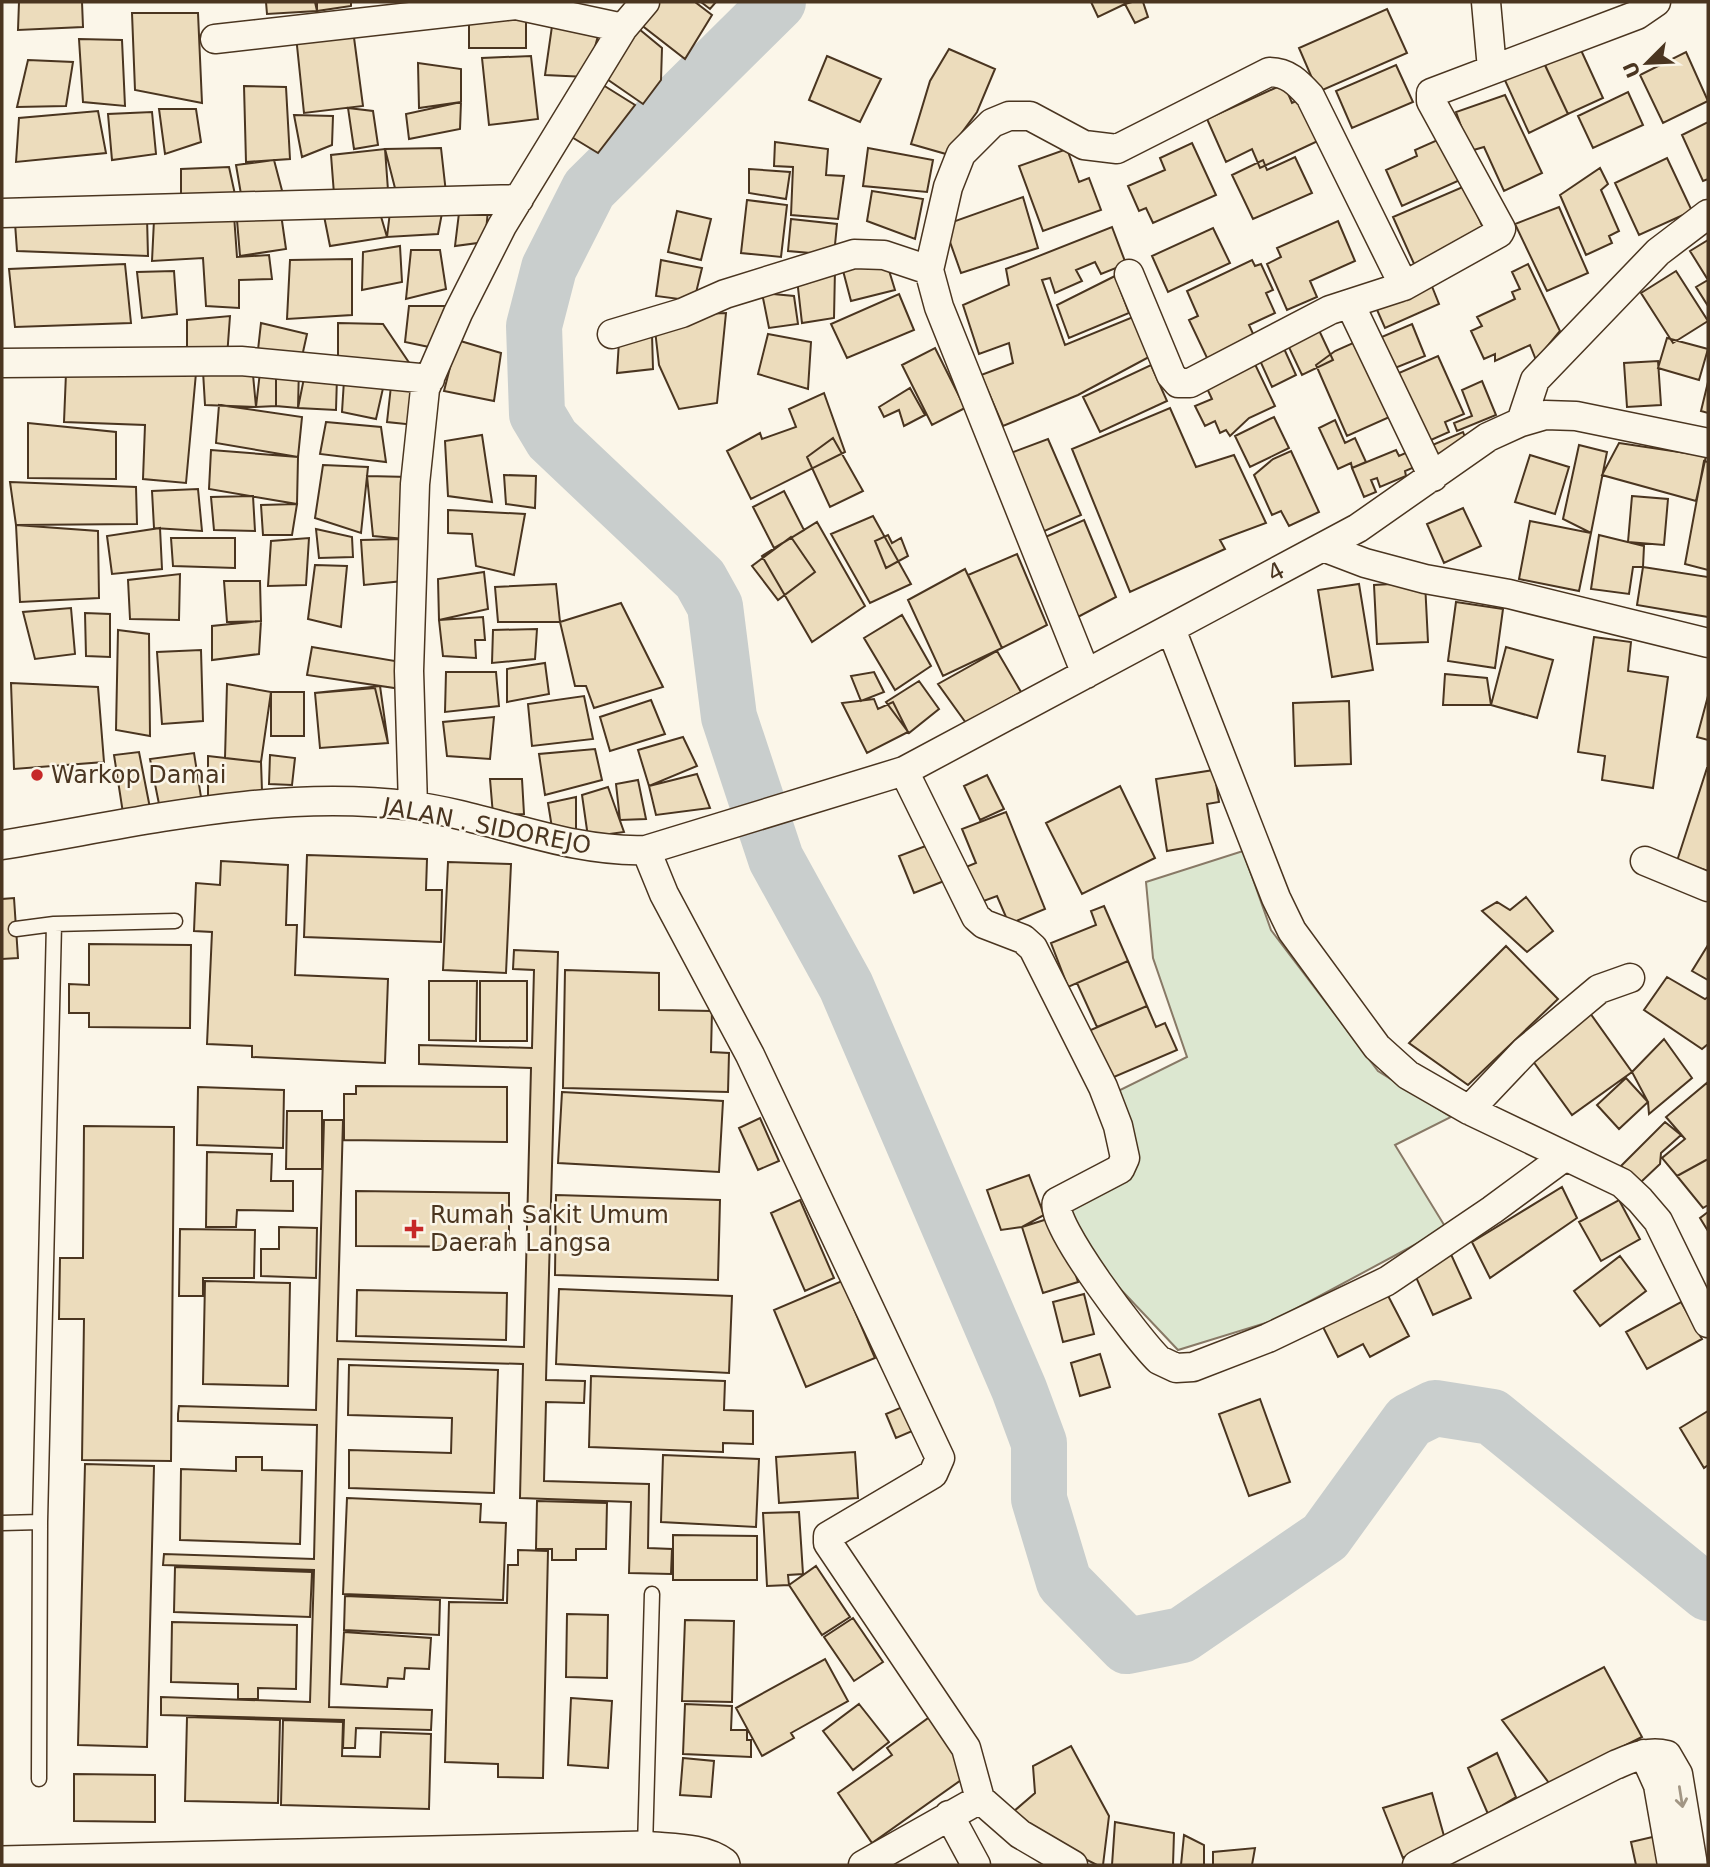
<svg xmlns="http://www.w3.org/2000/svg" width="1710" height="1867" font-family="'DejaVu Sans',sans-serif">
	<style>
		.green { fill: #dce7d0; stroke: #887966; stroke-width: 2 }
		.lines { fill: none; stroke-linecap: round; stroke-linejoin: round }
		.river { stroke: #c9cecd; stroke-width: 56 }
		.building { fill: #ecdcbc; stroke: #4a3520; stroke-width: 2 }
		.service-casing { stroke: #4a3520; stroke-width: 17 }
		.minor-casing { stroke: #4a3520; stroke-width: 31 }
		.tertiary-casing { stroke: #4a3520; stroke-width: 38 }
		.service { stroke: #fbf6e9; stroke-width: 14 }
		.minor { stroke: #fbf6e9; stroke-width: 28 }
		.tertiary { stroke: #fbf6e9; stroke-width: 35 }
		.oneway { stroke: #a29684 }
		.poi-dot { fill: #c62828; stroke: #fbf6e9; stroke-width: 2.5 }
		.labels { text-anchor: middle; stroke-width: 5; stroke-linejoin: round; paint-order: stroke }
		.street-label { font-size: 24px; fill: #4a3520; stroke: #fbf6e9 }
		.poi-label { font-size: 24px; fill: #4a3520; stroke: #fbf6e9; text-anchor: start }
	</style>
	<rect width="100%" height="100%" fill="#fbf6e9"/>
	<path class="green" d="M1243,851L1271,930L1378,1071L1451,1117L1395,1145L1446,1228L1275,1320L1178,1350L1092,1259L1061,1205L1134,1170L1110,1095L1187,1057L1153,958L1146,882Z"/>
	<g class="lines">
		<path class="river" d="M778,2L589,189L549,268L534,326L537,414L552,439L700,579L715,606L729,717L776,859L846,986L1019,1389L1039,1443V1499L1064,1582L1127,1646L1182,1635L1325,1537L1409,1421L1435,1408L1492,1417L1708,1593"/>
	</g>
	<path class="building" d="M19,2H82L83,27L18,30Z
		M266,2H315L317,11L267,14Z
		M317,2H351V6L317,11Z
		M657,2H695L712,15L685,59L640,24Z
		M701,2H716L710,9Z
		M1091,2H1124L1125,4L1098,17Z
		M1132,2H1143L1148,17L1135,23L1125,4Z
		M1387,9L1407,53L1318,92L1299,48Z
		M132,13H198L202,103L135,90Z
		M469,16H526V48H469Z
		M552,26L599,32L587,77L545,75Z
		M639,29L662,48L661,80L643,104L604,77Z
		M353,30L363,106L304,113L296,36Z
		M79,39L122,40L125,106L83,102Z
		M1580,48L1603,98L1568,114L1545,65Z
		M949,49L995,69L977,112L946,154L911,144L930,81Z
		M1686,52L1708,101L1663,123L1640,75Z
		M531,56L538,119L489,125L482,58Z
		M827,56L881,79L860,122L809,100Z
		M1542,59L1568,114L1529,133L1503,76Z
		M28,60L73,62L66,106L17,107Z
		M418,63L461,69V102L419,108Z
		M1396,65L1413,102L1352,128L1336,91Z
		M1284,84L1292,103L1301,99L1320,140L1260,168L1252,149L1226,162L1207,119Z
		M603,85L635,105L598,153L570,136Z
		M244,86L286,87L290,159L246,162Z
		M1628,92L1643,125L1593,148L1578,116Z
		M1505,95L1542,173L1504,191L1484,147L1470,151L1456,112Z
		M461,102L460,129L409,139L406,114Z
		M348,108L373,111L378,145L354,149Z
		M159,109H196L201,142L165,154Z
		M98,111L106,153L16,162L19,118Z
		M152,112L156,154L112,160L108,114Z
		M294,115L333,116L332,145L302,157Z
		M1708,122V179L1703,181L1682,135Z
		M1442,138L1460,180L1402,206L1386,170L1417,156L1415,150Z
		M775,142L828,149L826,175L844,176L838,219L791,215L793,167L774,166Z
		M1192,143L1216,195L1153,223L1146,208L1139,211L1128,186L1165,170L1160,158Z
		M441,148L446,193L396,192L385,149Z
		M868,148L933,160L927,192L863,186Z
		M385,149L388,190L334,194L331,155Z
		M1067,149L1079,182L1089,178L1101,210L1043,231L1019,166Z
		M1295,157L1312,193L1253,219L1232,175L1263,160L1267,170Z
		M1667,158L1692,211L1639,235L1615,183Z
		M274,160L284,198L242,200L236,165Z
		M229,167L236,199L181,200V169Z
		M1600,168L1608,184L1601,190L1619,231L1609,236L1612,243L1586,255L1560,195Z
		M749,169L790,172L786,199L749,193Z
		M1465,186L1486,235L1415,266L1393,217Z
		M872,191L923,199L915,239L867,221Z
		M1023,197L1038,248L961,273L944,225Z
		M747,200L787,205L781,257L741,253Z
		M391,204L442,213L438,234L387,237Z
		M1559,207L1588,273L1547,291L1515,224Z
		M488,210L485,242L455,246L459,213Z
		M677,211L711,219L701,260L668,252Z
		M380,213L387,237L330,246L324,216Z
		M281,214L286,249L240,256L237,220Z
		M234,215L237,257L269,255L272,279L239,280V308L206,306L203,258L152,261L154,220Z
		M147,217L148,256L17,251L15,223Z
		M791,219L837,224L834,255L788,251Z
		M1338,221L1355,261L1310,281L1317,297L1287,310L1267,264L1281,257L1277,248Z
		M1112,227L1126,264L1101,274L1095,262L1076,270L1082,281L1055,293L1050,278L1042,280L1065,345L1133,317L1149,357L1078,395L1003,426L981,375L1013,363L1009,343L979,354L963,305L1009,285L1006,269Z
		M1213,228L1230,263L1168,292L1152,256Z
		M1708,240V280L1690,251Z
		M400,246L402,282L362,290L363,252Z
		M411,250H440L446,289L406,299Z
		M352,259V315L287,319L290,260Z
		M661,260L702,268L694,301L656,296Z
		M1252,260L1255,266L1261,264L1273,290L1266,293L1275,313L1249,325L1255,338L1208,360L1189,320L1198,316L1187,291Z
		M841,263L887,264L895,290L851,301Z
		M125,264L131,323L15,327L9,269Z
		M1528,264L1560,331L1536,360L1530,345L1495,361V354L1484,359L1471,331L1482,326L1477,317L1515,299L1512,292L1520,289L1512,272Z
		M835,269L834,318L802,323L797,279Z
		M174,271L177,314L142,318L137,272Z
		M1676,271L1708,321L1673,343L1641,293Z
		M1115,276L1129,313L1069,338L1057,305Z
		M1429,279L1439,304L1385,328L1374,303Z
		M1708,280V306L1696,287Z
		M762,293L794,296L798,324L769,328Z
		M899,294L914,330L847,358L831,324Z
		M409,306H451L434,348L405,342Z
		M726,313L717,403L679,409L659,365L655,330L703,314Z
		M230,316L227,357L187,353V320Z
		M261,323L307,334L301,361L258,350Z
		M338,323L383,324L412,367L338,358Z
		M1412,324L1425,356L1390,370L1377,339Z
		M1317,326L1333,360L1302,375L1286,341Z
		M652,334L653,369L617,373L619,341Z
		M768,334L811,342L808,389L758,374Z
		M1667,338L1708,349L1699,380L1658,368Z
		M1362,339L1394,415L1347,436L1316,365L1335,351Z
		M457,340L501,353L494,401L444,391Z
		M1281,342L1296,375L1272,387L1257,354Z
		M935,348L965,408L932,425L902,365Z
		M1438,356L1464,414L1445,422L1449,432L1422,444L1392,376Z
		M1252,358L1275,406L1249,418L1230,436L1226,430L1220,433L1215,421L1205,426L1195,406L1212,399L1204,382Z
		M1658,361L1661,405L1627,407L1624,363Z
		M252,364L256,407L205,405L203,371Z
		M1151,365L1167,401L1100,432L1083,397Z
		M299,367L298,408L276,406V374Z
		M306,368L337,377L336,410L298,408Z
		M260,372L276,374V406L256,407Z
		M66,373H196L186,483L143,479L145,425L64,422Z
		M344,380L384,384L376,419L342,412Z
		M1482,381L1496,415L1457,431L1454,423L1472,416L1462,390Z
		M1708,382V413L1701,411Z
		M391,386L417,389L415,425L387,422Z
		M910,388L925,415L904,426L899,410L884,417L879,407Z
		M824,393L845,452L751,499L727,451L760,433L762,439L796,427L789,409Z
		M219,405L302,417L298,457L216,443Z
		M1170,408L1196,467L1234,455L1266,523L1220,540L1225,549L1130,592L1072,449Z
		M1274,417L1289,448L1250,467L1235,436Z
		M1335,420L1345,443L1355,438L1366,462L1352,468L1351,463L1338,469L1319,428Z
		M326,422L381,427L386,462L320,454Z
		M28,423L116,432V479L28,478Z
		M1463,432L1467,442L1434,457L1430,446Z
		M482,435L492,502L448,496L445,441Z
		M833,438L863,491L830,507L807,457Z
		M1048,439L1081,515L1040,533L1008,454Z
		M1619,443L1706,456L1696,501L1602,475Z
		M1579,445L1607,452L1591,533L1563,519Z
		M211,450L298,457L297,504L209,489Z
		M1396,450L1399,456L1410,451L1417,466L1405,471L1406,476L1380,487L1377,478L1371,480L1376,492L1364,497L1352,468Z
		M1291,451L1319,512L1289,526L1281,511L1272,515L1254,475L1273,459Z
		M1530,455L1569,467L1555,514L1515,502Z
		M1704,461L1708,462V570L1685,564Z
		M323,465L368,467L361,533L315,518Z
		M504,475L536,476L535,508L506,504Z
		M367,476L409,477L405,539L373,536Z
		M10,482L136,487L137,524L16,525Z
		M198,489L202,531L154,528L152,491Z
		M784,491L804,530L774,548L753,507Z
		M253,496L255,531L214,530L211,497Z
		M1632,496L1668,499L1664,545L1628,542Z
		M297,504L292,535H263L261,505Z
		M1463,508L1481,546L1444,563L1427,524Z
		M448,510L525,514L514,575L476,566L472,534L448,533Z
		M873,516L911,584L870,603L831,534Z
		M1084,520L1116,597L1074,619L1043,538Z
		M1530,521L1591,533L1579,591L1519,579Z
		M817,522L865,606L812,642L762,556Z
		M16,525L98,531L99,598L20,602Z
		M160,528L162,569L112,574L107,536Z
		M316,529L352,537L353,557L319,558Z
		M888,535L892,543L901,538L908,556L886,568L875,541Z
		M1599,535L1644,546L1643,567H1633L1629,594L1591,589Z
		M791,537L815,572L778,600L752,566Z
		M171,538H235V568L173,566Z
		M309,538L306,585L268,586L271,541Z
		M405,539L403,581L364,585L361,540Z
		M1017,554L1047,625L1002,648L968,575Z
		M315,565L347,566L341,627L308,619Z
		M1643,567L1708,577V617L1637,605Z
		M965,569L1002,648L943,676L908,600Z
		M484,572L488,609L439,620L438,579Z
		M180,574L179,620L130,619L128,580Z
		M224,581H260L261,621L227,622Z
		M1425,582L1428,642L1377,644L1374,585Z
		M556,584L560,622H498L495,587Z
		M1359,584L1373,670L1332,677L1318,590Z
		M1456,602L1503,609L1495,668L1448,661Z
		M621,603L663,687L594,708L586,686H575L560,622Z
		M71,608L75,654L35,659L23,612Z
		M85,613L110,614V657L86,656Z
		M902,615L931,666L895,690L864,638Z
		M483,617L485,640H475L476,658L443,656L439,620Z
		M261,621L259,654L212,660V626Z
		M537,629L535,659L492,663L493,630Z
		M118,630L149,634L150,736L116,730Z
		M1594,637L1631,642L1628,671L1668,677L1653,788L1602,780L1605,756L1578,752Z
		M312,647L401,662V689L307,675Z
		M1506,647L1553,660L1537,718L1491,705Z
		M201,650L203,721L162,724L157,652Z
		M997,651L1021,692L966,723L938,684Z
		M545,663L549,694L507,702V669Z
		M446,672H496L499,706L445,712Z
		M874,672L884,692L861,701L851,676Z
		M1445,674L1487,678L1491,705H1443Z
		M919,681L939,709L909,733L886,702Z
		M11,683L98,687L104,762L14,769Z
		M227,684L271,692L261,762L225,758Z
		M380,686L388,743L320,748L315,693Z
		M375,688L388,743L320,748L315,693Z
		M271,692H304V736H271Z
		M271,692H304V736H271Z
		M584,696L593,739L532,746L528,704Z
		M1708,696V740L1697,737Z
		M874,699L878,709L893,702L908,732L867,753L842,703Z
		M651,700L665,734L610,751L600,717Z
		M1349,701L1351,764L1295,766L1293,703Z
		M494,717L490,759L447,756L443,722Z
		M683,737L697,766L649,786L638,750Z
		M595,749L602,780L545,795L539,754Z
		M139,752L150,808L123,813L114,755Z
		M194,753L201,797L160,809L150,759Z
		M270,755L295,758L292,785L269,784Z
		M208,756L261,762L262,791L208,797Z
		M1707,768H1708V871L1677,861Z
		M1214,770L1219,802L1207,804L1213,843L1167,851L1156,779Z
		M697,774L710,808L656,815L649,786Z
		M987,775L1004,809L980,820L964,786Z
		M490,779H522L524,814L493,815Z
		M638,780L646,819L620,820L616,784Z
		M1120,786L1155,858L1082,894L1046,823Z
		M608,787L624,832L588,837L582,795Z
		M576,797V835L552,828L548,803Z
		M1006,812L1045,909L1009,924L997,896L970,906L956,871L976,863L962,829Z
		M939,841L944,881L914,893L899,856Z
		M307,855L427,859L426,890H442L441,942L304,937Z
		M221,861L288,865L286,925H297L295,975L388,979L385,1063L252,1057V1046L207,1044L212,932L194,931L196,883L220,885Z
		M448,862L511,864L506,973L443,970Z
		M1526,897L1553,931L1527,952L1482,911L1497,902L1510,910Z
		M14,898L18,958L2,959V899Z
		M1104,906L1128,961L1068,987L1051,943L1096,925L1091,911Z
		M89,944L191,945L190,1028L89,1027V1013H69V984L89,985Z
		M1708,945V980L1692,971Z
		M1506,946L1558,999L1468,1085L1409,1043Z
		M514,950L558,952L546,1380L585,1381L584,1403L546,1402L544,1481L649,1484L648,1548L672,1549L671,1574L629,1573L631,1502L520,1498L523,1364L338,1359L329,1707L432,1710L431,1730L356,1728L355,1748H343L344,1720L161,1715V1697L310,1702L314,1570L163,1565L164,1554L314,1559L317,1425L178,1421V1414L179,1406L316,1410L324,1120H343L337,1341L524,1347L531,1068L419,1064V1045L532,1048L534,970L513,969Z
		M1128,961L1147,1006L1097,1027L1077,983Z
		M565,970L659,973V1010L712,1011L711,1052L729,1053L728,1092L563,1088Z
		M1667,977L1705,999L1708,997V1044L1702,1049L1644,1010Z
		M429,981H477L476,1041L429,1040Z
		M480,981H527V1041H480Z
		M1147,1006L1156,1027L1165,1023L1177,1050L1107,1080L1086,1032Z
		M1590,1013L1632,1072L1572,1115L1530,1057Z
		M1664,1039L1692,1078L1649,1114L1648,1102L1632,1072Z
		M1626,1078L1648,1102L1619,1129L1597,1105Z
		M1708,1082V1159L1677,1176L1662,1158L1685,1139L1666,1117Z
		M356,1086L507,1087V1142L344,1140V1094H356Z
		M198,1087L284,1090L283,1148L197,1145Z
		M562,1092L723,1101L719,1172L558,1163Z
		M287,1111H322V1169H286Z
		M760,1118L779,1161L758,1170L739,1128Z
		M1665,1122L1681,1135L1661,1153L1660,1164L1641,1182L1621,1166Z
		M84,1126L174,1127L171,1461L82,1460L84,1319H59L60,1258H83Z
		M207,1152L272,1154L271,1181H293V1211L237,1210L236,1227H206Z
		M1708,1159V1205L1703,1208L1677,1176Z
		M1029,1175L1044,1215L1022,1227L1001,1230L987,1190Z
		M1562,1187L1577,1218L1490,1278L1472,1242Z
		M356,1191L509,1193V1247L356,1246Z
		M556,1195L720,1200L718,1280L555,1275Z
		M800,1200L834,1278L805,1291L771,1213Z
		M1619,1200L1640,1239L1601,1261L1579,1222Z
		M1708,1212V1231L1700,1218Z
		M1057,1216L1078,1282L1043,1293L1022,1227Z
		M279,1227L317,1228L316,1278L261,1276V1249H279Z
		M180,1229L255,1230L254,1278H203V1296H179Z
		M1449,1250L1471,1298L1433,1315L1411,1266Z
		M1620,1256L1646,1291L1600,1326L1574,1291Z
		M205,1281L290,1283L288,1386L203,1384Z
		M842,1281L875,1358L806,1387L774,1310Z
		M1384,1288L1409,1336L1370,1357L1363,1344L1338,1357L1320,1321Z
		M559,1289L732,1296L729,1373L556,1364Z
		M357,1290L507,1293L506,1340L356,1336Z
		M1084,1294L1094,1334L1063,1342L1053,1302Z
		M1681,1302L1702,1339L1647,1369L1626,1332Z
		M1100,1354L1110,1387L1080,1396L1071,1363Z
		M349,1365L498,1370L494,1493L349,1488V1450L451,1453L452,1418L348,1415Z
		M591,1376L725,1381L724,1410L753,1411V1444L723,1443V1452L589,1447Z
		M1260,1399L1290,1482L1249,1496L1219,1414Z
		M907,1405L917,1429L896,1438L886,1414Z
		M1708,1411V1465L1704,1468L1680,1428Z
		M855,1452L858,1498L779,1503L776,1457Z
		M663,1455L759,1459L756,1527L661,1522Z
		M236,1457H262V1470L302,1471L300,1544L180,1540L181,1469L236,1471Z
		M85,1464L154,1466L147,1747L78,1745Z
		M347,1498L481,1504L480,1522L506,1523L503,1600L343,1594Z
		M537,1501L607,1503L606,1549H576V1560H552V1549H536Z
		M799,1512L803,1574L788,1575L789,1585L767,1586L763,1513Z
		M673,1535L757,1536V1580H673Z
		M518,1550L548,1551L543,1778L498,1777V1764L445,1762L449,1602L507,1603L508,1565H518Z
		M816,1566L850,1617L822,1635L789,1585Z
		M175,1567L312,1572L310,1617L174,1612Z
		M345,1596L440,1600L439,1635L344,1630Z
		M567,1614L608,1615L607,1678L566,1677Z
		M853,1618L883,1662L854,1681L824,1637Z
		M685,1620L734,1621L732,1702L682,1701Z
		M172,1622L297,1625L296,1689L258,1688V1699H238V1684L171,1682Z
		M344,1632L431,1638L429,1669L405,1668L404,1679L388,1678L387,1687L341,1684Z
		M825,1659L848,1701L791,1733L794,1738L762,1756L736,1708Z
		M1604,1667L1642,1737L1549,1783L1502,1720Z
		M571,1698L612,1701L608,1768L568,1765Z
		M685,1704L732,1706L731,1730H747V1740H751V1757L683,1754Z
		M859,1704L889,1742L853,1770L823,1731Z
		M931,1716L971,1773L872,1843L838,1793L892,1755L887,1748Z
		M187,1717L280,1720L278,1803L185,1801Z
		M283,1720L343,1722L342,1756L380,1757L381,1732L431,1734L429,1809L281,1805Z
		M1071,1746L1109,1816L1103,1865H1097L1059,1846L1013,1812L1035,1793L1033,1766Z
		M1497,1753L1516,1797L1488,1814L1468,1768Z
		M683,1758L714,1761L711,1797L680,1795Z
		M74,1774L155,1775V1822L74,1821Z
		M1432,1793L1444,1836L1403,1858L1383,1808Z
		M1115,1822L1174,1833L1173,1865H1112Z
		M1184,1835L1204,1845V1865H1181Z
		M1661,1835L1663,1865H1636L1631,1842Z
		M1255,1848L1252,1865H1213V1852Z"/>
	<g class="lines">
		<g class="service-casing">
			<path id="service" d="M16,929L54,924L175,921
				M2,1523L40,1522
				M39,1779L40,1522L54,924
				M645,1848L652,1594"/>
		</g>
		<g class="minor-casing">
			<path id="minor" d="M1486,2L1492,69
				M215,39L516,5L623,28
				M2,213L519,199
				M1129,274L1171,375L1178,383H1190L1330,310L1404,286L1499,233L1501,229L1431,101V93L1637,15L1656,2
				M1350,304L1433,477
				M612,334L682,313L725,294L854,254L884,255L929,270
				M2,363L241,361L430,379
				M1521,422L1535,380L1658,252L1708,214
				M1323,547L1365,563L1425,579L1509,594L1708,643
				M1171,629L1276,898L1292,931L1377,1047L1408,1075L1469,1110L1622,1183L1640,1200L1658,1221L1708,1323
				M1086,674L939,307L929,270L948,187L961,154L992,123L1009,116H1030L1084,145L1117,149L1269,72C1288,72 1298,83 1310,96L1404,286
				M904,771L976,917L984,924L1023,939L1033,948L1103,1087L1118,1126L1125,1158L1120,1169L1057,1202C1048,1222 1140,1342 1159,1360L1176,1368L1193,1367L1268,1338L1387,1281L1492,1210L1564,1157
				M413,806L409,671L415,484L425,389L458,313L502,226L623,28L645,2
				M2,845C137,823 275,788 412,806C491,816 566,853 646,850L904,771L1358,528L1488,437L1521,422L1545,415L1576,416L1708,443
				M646,850L664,894L750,1055L940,1458L933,1474L828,1536V1543L966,1748L980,1799L1020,1834L1073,1865
				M1645,861L1708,887
				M1469,1110L1525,1051L1599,989L1630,978
				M1644,1754L1658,1785L1672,1865
				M949,1815L976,1865
				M863,1865L980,1799
				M1417,1865L1615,1765C1632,1758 1648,1750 1667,1755L1678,1774L1693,1865"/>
		</g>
		<g class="tertiary-casing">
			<path id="tertiary" d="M2,1864L645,1849C668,1852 703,1850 722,1865"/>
		</g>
		<use href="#service" class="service"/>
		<use href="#minor" class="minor"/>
		<use href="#tertiary" class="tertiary"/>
	</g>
	<defs><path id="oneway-shaft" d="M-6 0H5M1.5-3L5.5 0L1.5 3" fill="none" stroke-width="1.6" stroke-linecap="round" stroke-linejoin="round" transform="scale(1.75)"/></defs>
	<use class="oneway" href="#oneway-shaft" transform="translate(1681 1797) rotate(81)"/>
	<g class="poi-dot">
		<circle cx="37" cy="775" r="7"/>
		<path d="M410.5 1218.5h7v7h7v7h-7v7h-7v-7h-7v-7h7z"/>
	</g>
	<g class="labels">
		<g class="street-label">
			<text transform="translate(1276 572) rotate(-28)" y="8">4</text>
			<text transform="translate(487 826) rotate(11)" y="8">JALAN . SIDOREJO</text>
		</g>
		<g class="poi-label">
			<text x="51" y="783">Warkop Damai</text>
			<text x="430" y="1223">Rumah Sakit Umum<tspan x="430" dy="28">Daerah Langsa</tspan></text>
		</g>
	</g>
	<rect width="1710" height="1867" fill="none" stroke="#4a3520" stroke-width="7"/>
	<g transform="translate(1647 63) rotate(246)" stroke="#fbf6e9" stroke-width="5" paint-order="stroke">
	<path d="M0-5L12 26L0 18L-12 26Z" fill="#4a3520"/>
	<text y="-10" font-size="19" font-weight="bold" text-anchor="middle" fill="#4a3520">U</text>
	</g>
</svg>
